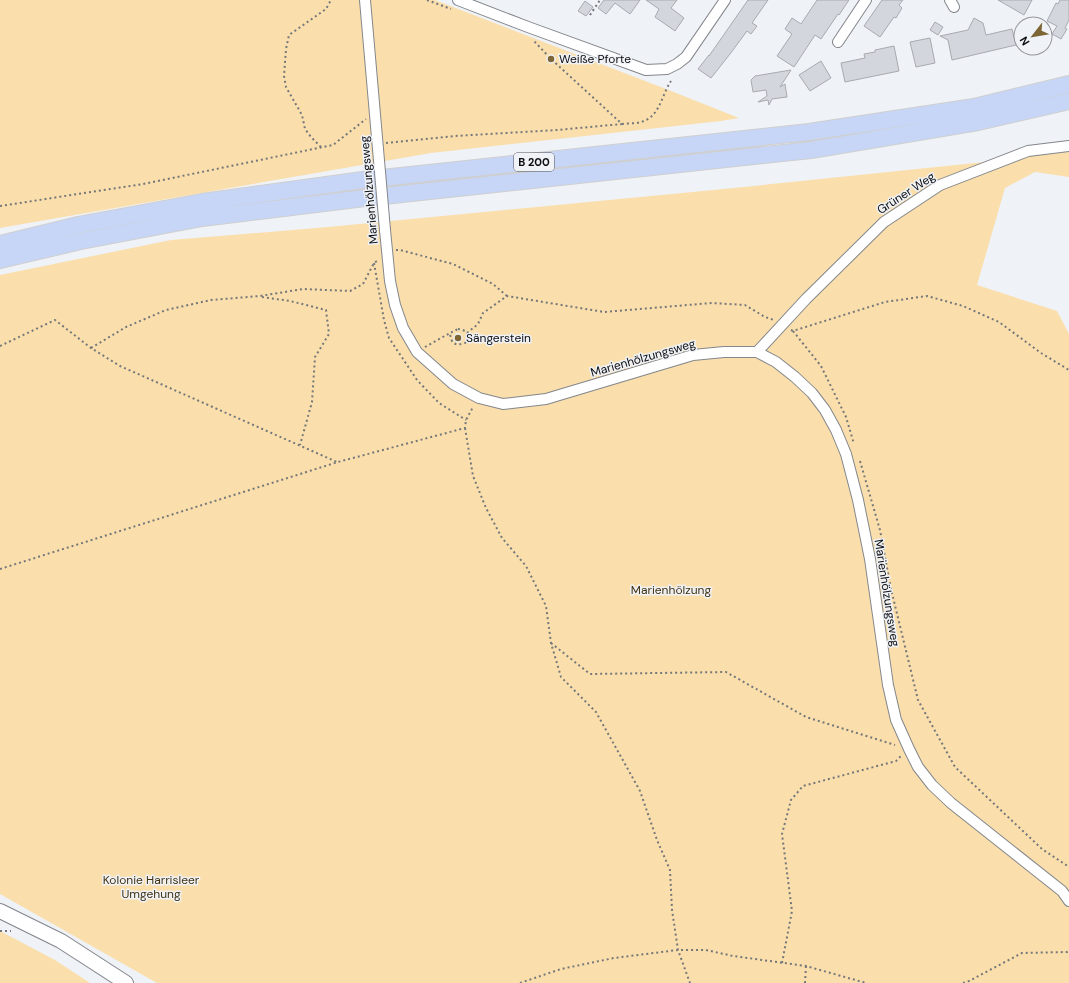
<svg xmlns="http://www.w3.org/2000/svg" width="1069" height="983" font-family="'DM Sans',sans-serif">
	<style>
		.green { fill: #fadfac }
		.building { fill: #d3d6dc; stroke: #a8aab0 }
		.lines { fill: none; stroke-linecap: round; stroke-linejoin: round }
		.minor-casing { stroke: #83868b; stroke-width: 12 }
		.secondary-casing { stroke: #83868b; stroke-width: 16 }
		.trunk-casing { stroke: #cfcfcf; stroke-width: 18 }
		.path { stroke: #75777a; stroke-width: 2; stroke-dasharray: 2 3; stroke-linecap: butt }
		.minor { stroke: #fff; stroke-width: 10 }
		.secondary { stroke: #fff; stroke-width: 14 }
		.trunk { stroke: #c7d6f7; stroke-width: 16 }
		.minor-bridge-casing { stroke: #83868b; stroke-width: 12; stroke-linecap: butt }
		.minor-bridge { stroke: #fff; stroke-width: 10 }
		.poi-dot { fill: #7d6535; stroke: #eff2f7; stroke-width: 1.5 }
		.labels { text-anchor: middle; stroke-width: 3; stroke-linejoin: round; paint-order: stroke }
		.shield { fill: #eff2f7; stroke: #515255; stroke-width: 1 }
		.shield-label { font-size: 11px; font-weight: bold; fill: #0d0d0f }
		.poi-label { font-size: 12px; fill: #0d0d0f; stroke: #eff2f7; text-anchor: start }
		.street-label { font-size: 12px; fill: #0d0d0f; stroke: #eff2f7 }
		.park-label { font-size: 12px; fill: #413110; stroke: #eff2f7 }
	</style>
	<rect width="100%" height="100%" fill="#eff2f7"/>
	<path class="green" d="M0,0H435L666,89L739,118L721,121L431,153L0,228Z
		M1069,152V177L1035,172L1005,188L977,285L1057,311L1069,334V983H157L0,894V275L171,240L328,227L734,188L985,162L1036,154Z
		M0,931L55,960L90,983H0Z"/>
	<path class="building" d="M604,0H640L630,14L615,3L606,14L598,8Z
		M646,0H677L671,8L684,18L675,31L655,17L659,9Z
		M748,0H768L752,23L757,26L751,34L747,31L730,54L711,78L698,69L709,55V56Z
		M817,0H849L839,15L838,14L821,39L815,35L794,67L777,56L792,34L785,29L792,18L801,24Z
		M882,0H903L899,5L902,8L896,18L894,17L880,37L864,26Z
		M998,0H1032L1024,15Z
		M1060,0H1069V20L1065,28L1067,29L1061,39L1052,34L1057,26L1047,21L1056,3L1058,4Z
		M585,1L593,7L586,16L578,11Z
		M974,18L983,23L986,35L1012,29L1016,45L952,60L948,40L940,36L968,30Z
		M935,22L943,27L938,35L930,30Z
		M930,38L935,63L916,67L910,42Z
		M894,46L899,71L845,82L841,63L865,58L864,54L875,52V50Z
		M821,61L831,78L810,91L799,75Z
		M791,70L780,87L785,84L787,97L772,99L769,105L768,100L758,102L767,96L766,90L753,92L751,80L755,76Z"/>
	<g class="lines">
		<g class="minor-casing">
			<path id="minor" d="M365,0L378,149
				M458,0L528,27L646,70L667,69L677,64L686,57L725,0
				M950,0L954,7
				M838,42L866,0
				M385,230L390,281L395,305L403,328L417,352L453,384L479,398L503,404L546,399L693,355L724,352H757L776,362L795,377L812,393L825,410L836,430L846,454L858,500L870,559L888,685L896,720L909,749L918,767L932,785L951,803L1062,891L1069,901
				M757,352L806,299L884,222L940,185L1028,151L1069,146"/>
		</g>
		<g class="secondary-casing">
			<path id="secondary" d="M0,911L61,941L126,983"/>
		</g>
		<g class="trunk-casing">
			<path id="trunk" d="M0,244L78,225L202,202L363,180L809,132L974,107L1069,84
				M0,260L81,241L202,218L365,198L811,150L978,122L1069,101"/>
		</g>
		<path class="path" d="M427,0L451,9
			M590,15L600,0
			M622,124C628,123 635,124 641,122C660,117 661,96 671,81
			M386,143L455,136L557,130L622,124L551,59L534,41
			M321,147L311,137L305,129L302,115L286,87L284,76L286,49L289,35L326,9L331,0
			M0,206L143,184L333,145L366,119
			M396,250H400L453,264L493,284L507,296
			M374,263L384,320L389,338L417,380L439,403L466,420
			M262,297L290,301L326,310L329,334L315,357L312,402L300,445
			M458,329C462,329 470,332 468,338C468,340 466,342 465,343C455,346 451,344 450,333Z
			M791,330L793,331L885,302L927,296L963,306L999,322L1041,353L1069,370
			M793,331L821,366L846,417L854,444
			M467,333L478,324L483,313L507,296L604,312L712,303L745,305L765,317L774,320
			M0,346L55,320L91,348L120,366L337,462
			M425,347L450,333
			M91,348L126,327L166,310L211,300L260,296L303,289L350,291L363,284L374,263L377,261
			M465,428L473,476L486,508L502,538L526,566L546,606L551,643L561,677L596,712L640,791L657,840L670,870L672,910L678,950L690,983
			M860,461L880,530L891,589L918,700L955,767L1042,849L1069,867
			M0,569L338,462L465,428L466,420L473,407
			M551,643L590,674L726,672L806,717L895,745
			M0,931H11
			M782,963L792,911L782,834L791,800L803,786L896,761L901,756
			M520,983L561,969L614,958L678,950H706L733,956L806,966L866,983
			M805,983L806,966
			M963,983L969,981L1022,953L1067,952L1069,951"/>
		<use href="#minor" class="minor"/>
		<use href="#secondary" class="secondary"/>
		<use href="#trunk" class="trunk"/>
		<g class="minor-bridge-casing">
			<path id="minor-bridge" d="M378,149L385,230"/>
		</g>
		<use href="#minor-bridge" class="minor-bridge"/>
	</g>
	<g class="poi-dot">
		<circle cx="551" cy="59" r="4"/>
		<circle cx="458" cy="338" r="4"/>
	</g>
	<g class="labels">
		<rect class="shield" x="514" y="153" width="40" height="18" rx="3"/>
		<g class="shield-label">
			<text x="534" y="166">B 200</text>
		</g>
		<g class="poi-label">
			<text x="559" y="63">Weiße Pforte</text>
			<text x="466" y="342">Sängerstein</text>
		</g>
		<g class="street-label">
			<text transform="translate(369 190) rotate(-95)" y="4">Marienhölzungsweg</text>
			<text transform="translate(906 193) rotate(-33)" y="4">Grüner Weg</text>
			<text transform="translate(643 358) rotate(-16)" y="4">Marienhölzungsweg</text>
			<text transform="translate(887 593) rotate(81)" y="4">Marienhölzungsweg</text>
		</g>
		<g class="park-label">
			<text x="671" y="594">Marienhölzung</text>
			<text x="151" y="884">Kolonie Harrisleer<tspan x="151" dy="14">Umgehung</tspan></text>
		</g>
	</g>
	<g transform="translate(1033 36) rotate(239)"><circle r="19" fill="#eff2f7" stroke="#95969a"/>
	<path d="M0-3L7 15L0 10L-7 15Z" fill="#7d6535"/>
	<text y="-6" font-size="11" font-weight="bold" text-anchor="middle" fill="#0d0d0f">N</text>
	</g>
</svg>
